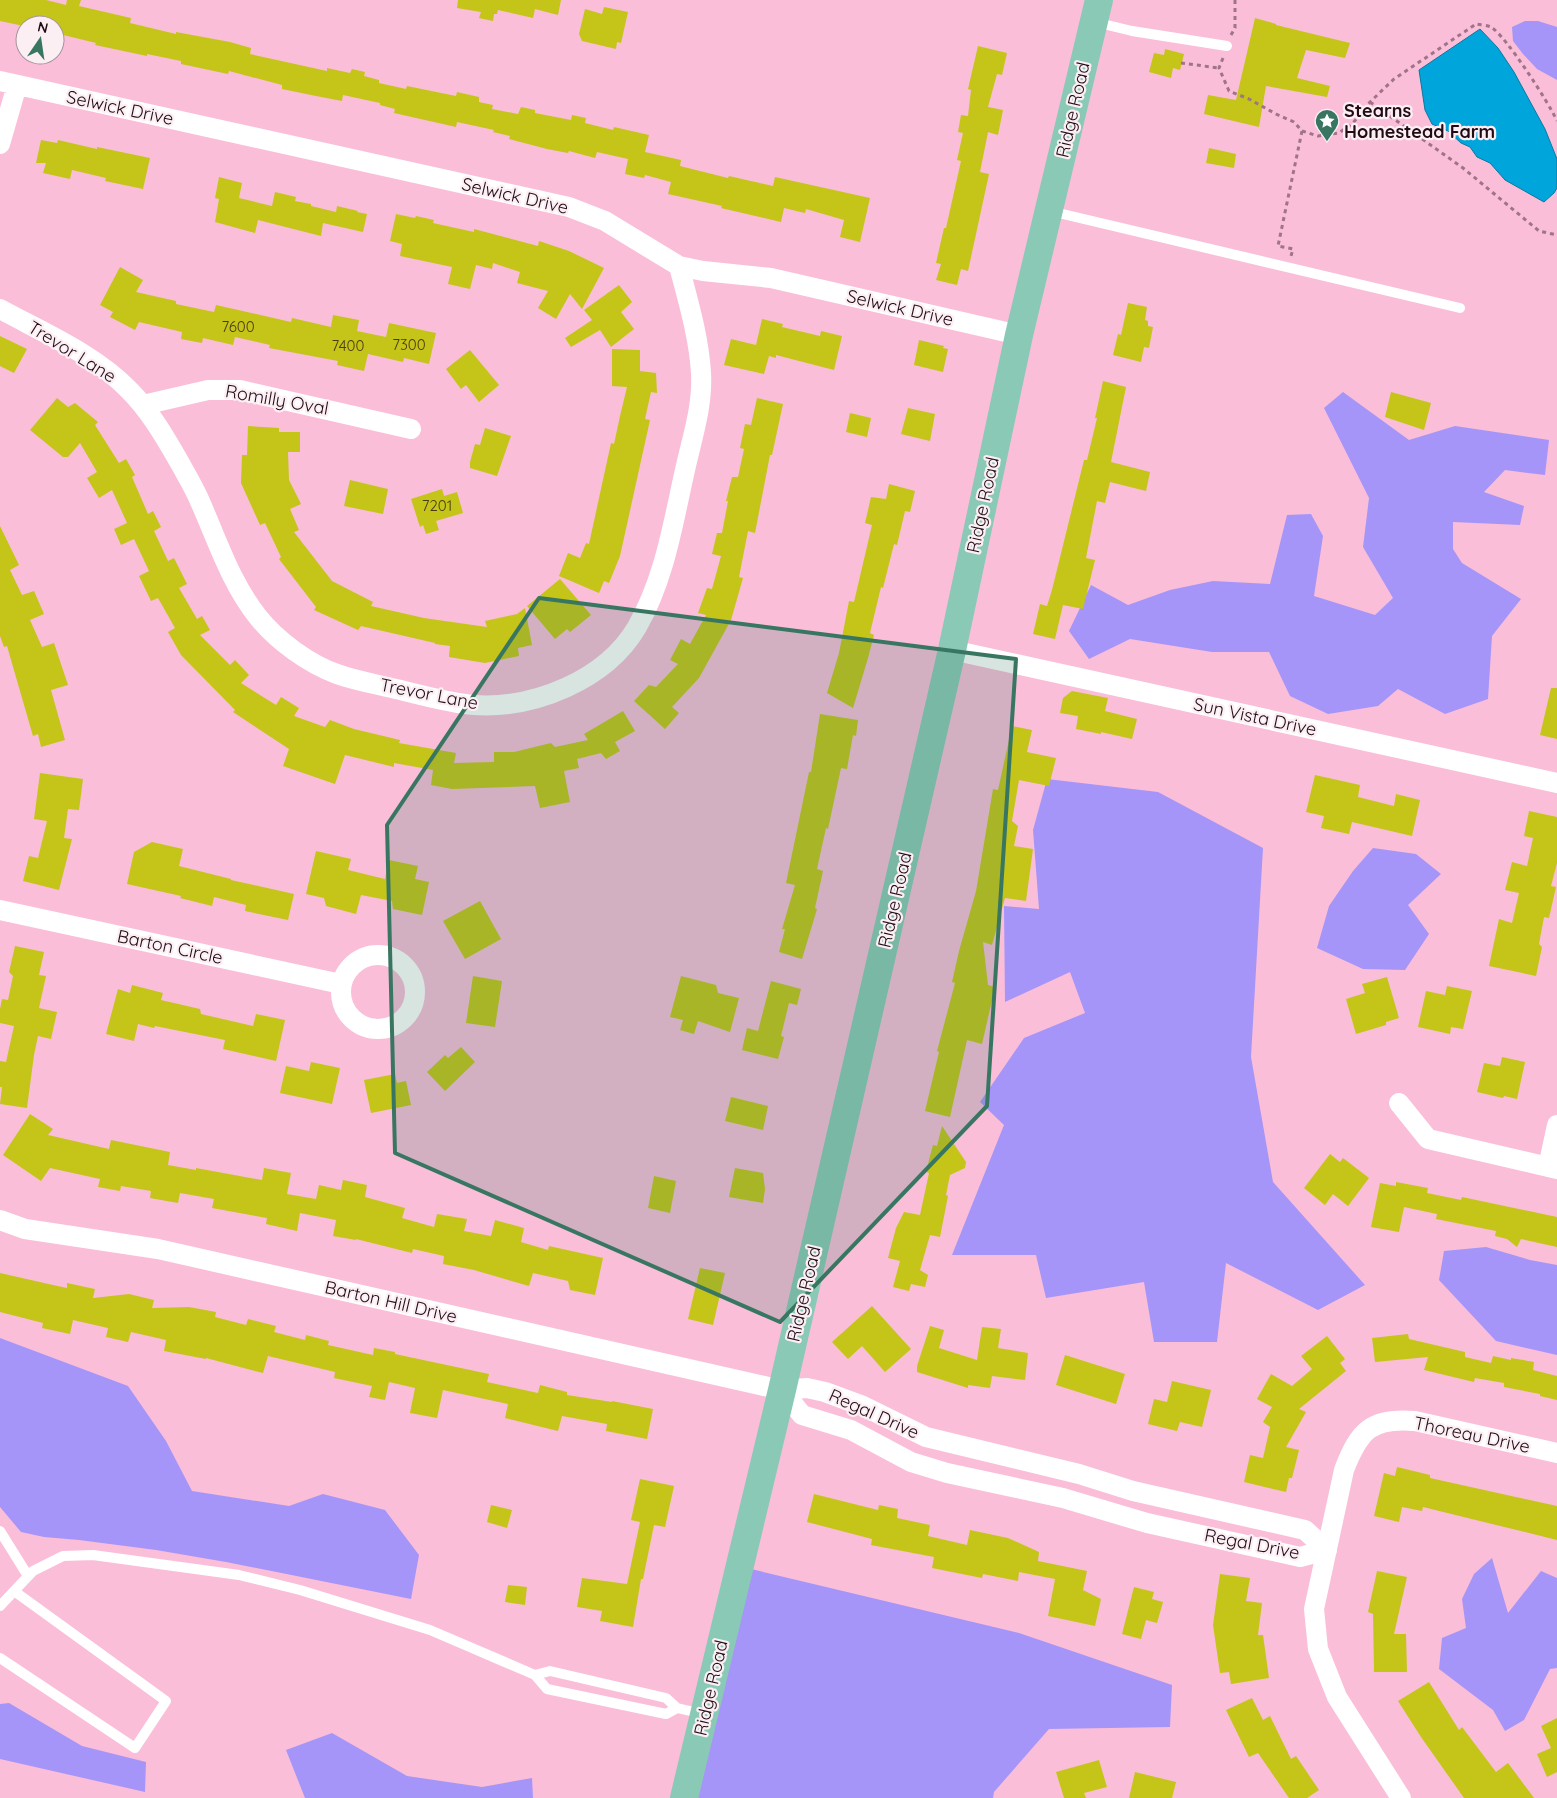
<svg xmlns="http://www.w3.org/2000/svg" width="1557" height="1798" font-family="Quicksand,sans-serif">
	<style>
		.green { fill: #a595f8 }
		.water { fill: #00a6db; stroke: #0a78a0 }
		.building { fill: #c4c518 }
		.lines { fill: none; stroke-linecap: round; stroke-linejoin: round }
		.path { stroke: #a07488; stroke-width: 3; stroke-dasharray: 4 4; stroke-linecap: butt }
		.lane { stroke: #fff; stroke-width: 10 }
		.street { stroke: #fff; stroke-width: 20 }
		.primary { stroke: #89c9b6; stroke-width: 28 }
		.marked { fill: #397662; fill-opacity: 0.2; stroke: #397662; stroke-width: 4; stroke-linejoin: round }
		.labels { text-anchor: middle; stroke-width: 4.5; stroke-linejoin: round; paint-order: stroke }
		.number-label { font-size: 15px; fill: #4a3a16 }
		.street-label { font-size: 18px; fill: #210c16; stroke: #fceff4 }
		.poi-label { font-size: 18px; font-weight: bold; fill: #210c16; stroke: #fceff4; text-anchor: start }
	</style>
	<rect width="100%" height="100%" fill="#fabed9"/>
	<path class="green" d="M1525,21H1538L1557,27V80L1537,69L1523,54L1513,41L1512,27Z
		M1343,392L1409,440L1455,426L1549,440L1545,475L1505,470L1484,492L1524,506L1520,525L1453,522V549L1462,563L1521,599L1492,636L1488,699L1445,714L1398,689L1378,706L1328,714L1290,696L1269,652H1212L1130,639L1089,659L1069,631L1091,585L1128,605L1170,590L1213,581L1270,584L1287,515L1311,514L1323,536L1314,596L1375,615L1393,598L1363,547L1369,498L1324,408Z
		M1047,779L1158,792L1263,848L1251,1057L1273,1182L1365,1285L1318,1310L1226,1263L1217,1342H1154L1144,1282L1046,1298L1036,1255H952L1004,1125L980,1102L1024,1038L1085,1013L1070,972L1005,1002L1004,906L1039,909L1033,830Z
		M1373,848L1416,854L1441,874L1408,905L1429,934L1405,970L1363,969L1317,948L1329,906L1353,871Z
		M1486,1247L1530,1260L1557,1265V1355L1496,1341L1439,1280L1444,1251Z
		M0,1338L128,1386L166,1441L192,1491L289,1506L323,1494L385,1510L419,1555L411,1599L226,1562L156,1550L79,1540L44,1537L21,1532L0,1507Z
		M1492,1558L1508,1613L1541,1571L1557,1578V1668L1550,1669L1524,1720L1505,1731L1493,1710L1439,1669L1442,1638L1466,1628L1462,1599L1474,1574Z
		M751,1569L1019,1633L1172,1685L1170,1727L1049,1729L994,1792L993,1798H698Z
		M9,1703L82,1746L146,1762L145,1792L0,1759V1704Z
		M332,1733L407,1776L482,1787L532,1778L533,1798H305L286,1750Z"/>
	<path class="water" d="M1480,29L1498,48L1514,72L1545,129L1557,159V188L1554,193L1544,202L1505,180L1490,163L1477,157L1470,147L1461,143L1448,131L1432,124L1425,110L1419,70Z"/>
	<path class="building" d="M0,0H46L66,5L67,0H81L79,6L131,18L130,23L176,34V32L230,42L251,48L250,54L327,71V68L350,73L352,69L365,72L364,76L379,80V83L406,89L407,86L456,96L457,92L479,97V102L493,105L492,109L518,114L521,107L535,110V113L571,120L572,115L586,118L585,123L613,130L614,127L649,135L645,152L681,160L680,166L728,178L729,176L773,186L775,177L870,198L860,242L840,237L844,220L806,209L805,213L784,208L781,222L721,208L722,206L668,194L671,182L645,175L644,178L625,174L628,159L597,152L595,158L569,151L568,153L547,149L509,139L510,136L493,132L494,130L457,122L456,127L394,113L395,109L380,105V103L343,95L342,101L316,96L282,89V85L229,71L228,74L181,64V61L147,54V56L95,45L96,43L55,33V25H19L0,21Z
		M458,0H561L558,15L535,9L533,18L498,10L497,14H494L493,21L479,18L481,12L457,8Z
		M604,7L628,12L621,43L617,42L616,49L582,41L579,34L585,9L602,14Z
		M1255,18L1276,24V25L1350,43L1345,58L1306,50L1297,78L1330,86L1327,97L1266,86L1259,127L1204,114L1208,95L1236,100Z
		M978,46L1007,53L1002,75L997,74L988,107L1003,110L998,135L988,132L980,172L989,174L968,271L961,269L957,285L936,280L941,264L936,263L944,228H946L961,161L957,160L963,133L958,132L961,115L968,116L971,90L968,89Z
		M1165,49L1184,54L1180,70L1173,68L1171,78L1149,72L1154,53L1164,55Z
		M41,140L57,143L58,140L97,149V147L150,158L143,189L105,181L106,178L72,170L70,179L43,173L46,163H36Z
		M1209,148L1236,154L1234,168L1206,163Z
		M219,177L242,183L239,198L272,206L275,192L296,197L295,201L311,204V206L336,212L337,206L358,211L357,212L367,214L363,232L323,223L321,236L258,220L255,233L215,222L219,199L215,198Z
		M396,214L415,218L416,216L434,220L433,223L474,232V229L538,246L539,241L569,251L604,268L582,309L570,294L556,319L538,308L548,291L517,283L520,272L493,263L492,269L476,265L470,289L448,284L452,267L400,256L402,244L390,241Z
		M120,267L143,280L136,292L176,301V304L214,312L216,305L291,322L292,318L331,327L333,315L359,320L357,331L386,337L389,323L436,333L429,364L404,358L403,362L368,354L364,371L337,365L338,361L269,348L270,345L235,337L233,345L203,338L202,343L181,339L182,332L139,322L135,330L110,317L113,312L100,305Z
		M619,285L632,302L621,312L634,329L611,347L600,330L571,347L565,338L592,320L584,310Z
		M1128,303L1147,307L1145,320L1148,321V326L1153,327L1149,348L1144,347L1141,362L1113,355L1118,334L1121,335Z
		M762,319L783,324L782,327L820,336L821,331L842,336L834,370L776,355V358L769,356L764,374L724,365L731,339L756,345Z
		M0,336L27,349L14,373L0,366Z
		M919,340L944,346L943,348L948,349L943,372L914,365Z
		M612,349L640,350V371L656,373L657,393L651,392L645,419L650,420L620,556L609,583L604,581L599,593L559,576L568,553L580,558L586,543L589,544L611,443L614,444L620,416L627,387L612,386Z
		M470,350L499,385L479,402L466,385L461,389L446,369Z
		M1103,381L1126,387L1111,462L1150,472L1146,491L1110,482L1105,503L1097,501L1086,558L1095,560L1083,609L1063,605L1055,639L1033,634L1040,604L1047,606L1052,590L1084,460H1087L1097,418H1095Z
		M1391,392L1431,403L1424,430L1385,417Z
		M57,398L68,407L75,403L98,422L95,425L119,463L126,459L135,475L132,477L148,514L153,511L161,527L154,531L168,561L174,558L187,584L179,588L197,619L202,616L210,630L200,635L230,665L235,660L249,675L241,683L276,705L281,697L299,708L294,716L325,727L330,720L354,729L400,740L399,743L456,753L454,763L494,762V752H514L551,743L555,747L588,740L584,734L623,711L635,731L615,742L620,751L606,759L601,753L577,759L579,768L564,771L570,802L540,808L535,786L452,789L431,785L433,770L394,763V767L345,755L335,784L283,766L289,749L233,712L235,710L181,655L168,632L175,628L158,598L151,601L139,576L149,571L134,539L121,545L114,529L127,523L112,490L99,498L87,478L97,472L80,443L68,457H63L30,430Z
		M757,398L783,404L772,455H770L755,533L748,531L739,577L743,578L731,620L699,678L672,707L679,713L665,729L634,701L649,685L656,687L678,664L670,660L681,639L690,644L706,615L698,613L707,588L712,589L721,556L712,554L717,533H722L728,501H726L732,477H738L744,449L740,448L745,424L751,425Z
		M908,408L935,414L930,441L901,434Z
		M850,413L871,418L867,437L846,432Z
		M248,426L279,428V432H300V452H288L289,480L301,504L290,509L299,530L294,532L332,581L373,602L371,606L424,618L487,627L485,621L517,614L525,608L532,645L518,648L519,656L485,663L449,657L450,646L435,644V643L361,626L358,630L314,610L316,607L279,559L281,557L265,523L260,525L241,483L242,455H247Z
		M485,428L511,436L497,476L470,468V462L475,444L480,445Z
		M350,480L388,489L383,514L344,506Z
		M889,484L915,491L910,512L905,511L897,545L894,544L883,588L881,587L870,633L874,635L868,658L853,708L827,693L839,653L849,601L854,602L872,525L865,523L871,497L886,499Z
		M442,489L444,496L457,492L463,513L436,521L439,530L426,534L423,525L420,527L411,499Z
		M0,526L19,565L10,570L22,595L34,591L44,614L30,620L42,647L54,643L68,685L51,690L65,740L41,747L38,734L33,736L7,646L4,647L0,636Z
		M560,579L591,615L570,632L567,629L555,639L527,606Z
		M1551,688H1557V739L1540,735Z
		M1072,691L1108,698L1105,711L1137,719L1132,739L1101,732V734L1076,729L1078,716L1060,713L1063,698Z
		M820,714L858,720L856,736L853,735L847,769L841,768L828,829L826,828L817,869L823,871L815,908L817,909L802,959L779,952L785,929H782L795,885L786,883L809,772H811Z
		M1012,726L1032,730L1027,752L1056,758L1049,786L1019,780L1012,821L1018,826L1014,846L1033,849L1026,901L1005,898L992,945L983,942L988,985L995,987L982,1044L967,1040L950,1117L925,1111L939,1052L937,1051L955,983L952,982L959,951L976,891L993,789L998,790Z
		M40,773L83,779L79,810L68,809L64,838L72,839L59,890L23,881L29,856L38,858L47,821L34,819Z
		M1315,775L1360,785L1358,797L1394,806L1396,794L1420,800L1412,836L1352,822L1349,834L1321,828L1324,816L1306,812Z
		M1529,811L1557,817V863L1551,886L1556,887L1549,918L1544,917L1539,944L1542,947L1536,976L1489,966L1499,919L1512,923L1519,893L1505,890L1512,862L1527,866L1533,838L1524,836Z
		M152,842L183,849L179,866L231,879V880L294,894L288,920L245,911L246,905L214,897L212,906L180,898L181,896L127,884L134,852Z
		M316,851L351,859L348,870L385,879L389,860L418,866L415,879L429,882L422,915L393,909L392,901L361,895L356,914L326,906L324,898L306,894Z
		M480,901L501,939L465,959L443,921Z
		M15,946L44,952L39,975L46,976L39,1008L57,1012L51,1039L38,1036L34,1055L27,1108L0,1104L2,1087H0V1061L6,1062L14,1026L0,1023V1009L2,999L8,1000L13,976L9,972Z
		M473,976L502,981L495,1027L466,1023Z
		M681,976L716,985L718,993L739,998L730,1032L698,1021L694,1034L680,1030L683,1020L670,1017Z
		M1387,977L1399,1018L1386,1022V1025L1356,1034L1346,999L1365,993L1362,984Z
		M771,981L801,989L797,1005L789,1003L781,1036L784,1037L778,1059L742,1050L747,1028L758,1031Z
		M132,985L163,993L161,1000L200,1009L201,1014L253,1026L256,1014L285,1020L276,1061L223,1049L225,1040L155,1026L154,1028L138,1024L134,1041L106,1034L118,989L130,993Z
		M1447,986L1472,991L1463,1029L1451,1027L1450,1034L1418,1027L1426,991L1445,995Z
		M461,1047L475,1062L445,1091L427,1072L445,1055L448,1058Z
		M1502,1057L1525,1062L1517,1099L1504,1096L1503,1098L1477,1092L1484,1063L1500,1066Z
		M311,1062L340,1068L332,1104L280,1093L286,1066L309,1071Z
		M395,1074L397,1083L406,1081L411,1105L371,1113L364,1080Z
		M731,1097L768,1106L763,1130L725,1121Z
		M30,1114L53,1129L48,1135L109,1149L111,1140L170,1152L168,1165L196,1170V1168L262,1180L264,1168L291,1173L287,1194L316,1199L319,1185L341,1190L343,1180L367,1185L365,1197L405,1208L402,1218L434,1227L437,1214L467,1219L464,1231L491,1236L495,1220L524,1228L521,1242L548,1250L549,1246L603,1258L595,1295L570,1290L568,1281L533,1273L529,1286L474,1270L443,1264L444,1256L413,1249L412,1253L356,1239V1240L333,1236L336,1220L300,1213L297,1231L266,1224L267,1218L212,1208L214,1199L180,1193L178,1203L150,1198L151,1191L121,1186L120,1191L98,1187L100,1179L50,1168L41,1181L3,1155Z
		M942,1126L966,1162L965,1168L950,1175L946,1195L948,1196L940,1237L930,1235L920,1270L928,1275L925,1287L911,1284L909,1291L893,1287L900,1261L888,1258L896,1228L904,1212L920,1215L929,1173L926,1172L930,1156L933,1145L937,1146Z
		M1330,1154L1340,1162L1343,1158L1369,1178L1348,1206L1333,1194L1325,1205L1304,1188Z
		M735,1168L763,1173L765,1189L763,1203L729,1197Z
		M654,1176L676,1181L670,1213L648,1208Z
		M1396,1182L1428,1188L1427,1193L1461,1200L1462,1197L1557,1217V1247L1521,1239L1517,1247L1507,1239L1495,1236L1496,1231L1436,1219L1437,1214L1404,1207L1399,1232L1371,1227L1380,1183L1396,1186Z
		M700,1268L725,1273L713,1325L688,1319Z
		M0,1273L53,1285L67,1288V1283L95,1289L93,1298L129,1294L154,1300L152,1308L189,1307L216,1312L215,1317L246,1325L248,1319L276,1326L274,1332L305,1340L306,1335L329,1341L328,1345L373,1355L374,1348L395,1352V1354L489,1374L487,1382L538,1393L540,1385L567,1392V1395L612,1402V1401L653,1409L647,1439L606,1431L607,1424L562,1416L558,1431L505,1418L508,1404L443,1390L437,1418L410,1413L415,1388L389,1382L385,1400L369,1397L372,1386L334,1378L335,1372L268,1356L263,1373L206,1358V1359L164,1351L166,1340L131,1332L128,1342L106,1337L108,1328L73,1320L70,1334L42,1328L43,1323L0,1312Z
		M872,1306L911,1349L885,1372L862,1346L848,1359L832,1342Z
		M930,1326L944,1330L939,1348L977,1360L982,1327L1001,1329L998,1348L1028,1353L1025,1380L992,1376L990,1388L968,1385V1388L917,1372V1366Z
		M1408,1334L1409,1339L1465,1352V1357L1491,1363L1493,1356L1511,1360V1358L1534,1362L1533,1370L1557,1376V1400L1540,1396V1394L1504,1387V1383L1475,1378L1474,1382L1424,1370L1428,1357L1375,1362L1372,1338Z
		M1327,1336L1345,1359L1340,1363L1346,1371L1299,1409L1306,1412L1286,1447L1299,1450L1292,1478H1289L1286,1492L1244,1482L1250,1455L1263,1458L1270,1427L1263,1422L1272,1407L1257,1399L1271,1374L1292,1386L1312,1369L1301,1356Z
		M1065,1355L1125,1374L1116,1404L1056,1385Z
		M1172,1381L1211,1390L1202,1427L1180,1422L1177,1431L1148,1424L1154,1399L1167,1402Z
		M1397,1467L1430,1475V1478L1557,1506V1540L1423,1507L1422,1511L1402,1507L1399,1522L1374,1516L1384,1473L1395,1476Z
		M640,1479L674,1486L665,1527L654,1525L643,1579H641L633,1627L600,1621L602,1611L577,1607L582,1578L627,1584L640,1522L631,1520Z
		M814,1494L878,1510L879,1505L898,1509L897,1518L930,1525L928,1536L967,1545L970,1530L1008,1538L1039,1552L1038,1561L1087,1571L1083,1590L1101,1599L1095,1626L1048,1616L1055,1579L1019,1572L1018,1581L983,1574L982,1578L932,1568L934,1557L871,1545L872,1539L807,1522Z
		M491,1505L512,1510L507,1528L487,1522Z
		M1377,1571L1407,1577L1394,1634H1406L1407,1672H1374L1373,1614L1368,1612Z
		M1220,1574L1250,1578L1246,1601L1262,1603L1258,1635H1263L1269,1678L1231,1684L1229,1672L1220,1673L1213,1625Z
		M508,1585L527,1587L525,1605L505,1602Z
		M1134,1587L1154,1592L1152,1599L1163,1602L1157,1623L1146,1620L1141,1639L1122,1634Z
		M1429,1682L1459,1730L1462,1727L1496,1772L1508,1763L1534,1798H1464L1421,1737L1398,1701Z
		M1252,1698L1263,1720L1270,1716L1291,1759L1296,1756L1319,1790L1307,1798H1289L1258,1753L1249,1757L1226,1710Z
		M1557,1718V1772L1547,1777L1537,1754L1551,1748L1541,1726Z
		M1099,1760L1107,1787L1084,1793L1086,1798H1064L1056,1772Z
		M1135,1772L1176,1782L1172,1798H1129Z"/>
	<g class="lines">
		<path class="path" d="M1231,35L1235,28V0
			M1223,58L1219,68L1229,91L1249,99L1276,114L1294,122L1302,131L1278,246L1293,249L1291,256
			M1181,63L1219,68
			M1370,102L1463,168L1539,231L1557,235
			M1302,131L1318,136L1339,133L1353,123L1370,102L1394,79L1476,24C1480,25 1487,25 1491,27C1506,36 1549,103 1557,121"/>
		<path class="lane" d="M1095,22L1132,31L1227,46
			M1050,211L1460,308
			M0,1531L28,1576
			M0,1606L33,1571L63,1556L93,1555L239,1575L300,1590L430,1630L535,1675L547,1689L666,1714L677,1708
			M0,1658L135,1748L166,1701L14,1591
			M535,1675L550,1671L666,1698L677,1708L703,1714"/>
		<path class="street" d="M0,81L569,207L605,221L679,266L703,271L771,278L1019,335
			M0,144L17,85
			M0,309C44,333 94,354 129,390C151,412 166,439 181,465C187,476 193,486 198,497C217,539 230,582 258,617C277,641 309,664 337,674C356,681 377,684 396,689C422,695 448,703 474,705C534,709 606,680 637,627C665,578 673,523 685,470C692,438 703,406 701,373C699,337 688,301 679,266
			M143,405L208,390H240L411,429
			M952,650L1557,783
			M0,910L341,984
			M341 992a37 37 0 1 1 74 0a37 37 0 1 1-74 0Z
			M1399,1103L1428,1139L1557,1169
			M1548,1167L1557,1125
			M0,1220L25,1229L158,1249L782,1390L807,1388L825,1392L863,1406L926,1437L1079,1474L1133,1491L1305,1530L1327,1550
			M782,1390L802,1415L851,1430L911,1462L947,1473L1063,1498L1147,1523L1300,1557L1327,1550
			M1401,1798L1337,1697L1318,1649L1314,1609L1344,1470C1359,1431 1371,1417 1415,1421L1557,1453"/>
		<path class="primary" d="M684,1798L782,1390L952,650L1019,335L1099,0"/>
	</g>
	<path class="marked" d="M539,598L1016,659L987,1106L780,1322L395,1153L387,825Z"/>
	<defs>
		<g id="sight-pin" transform="scale(1.25)"><path d="M0 17L-7.5 6A9.5 9.5 0 1 1 7.5 6Z" fill="#397662" stroke="#fceff4"/><path d="M0-6L1.8-2.2L6-1.7L2.9 1.2L3.7 5.4L0 3.3L-3.7 5.4L-2.9 1.2L-6-1.7L-1.8-2.2Z" fill="#fff"/></g>
	</defs>
	<g fill-rule="evenodd">
		<use href="#sight-pin" x="1327" y="121"/>
	</g>
	<g class="labels">
		<g class="number-label">
			<text x="238" y="332">7600</text>
			<text x="409" y="350">7300</text>
			<text x="348" y="351">7400</text>
			<text x="437" y="511">7201</text>
		</g>
		<g class="street-label">
			<text transform="translate(120 108) rotate(12)" y="6">Selwick Drive</text>
			<text transform="translate(1073 110) rotate(-77)" y="6">Ridge Road</text>
			<text transform="translate(515 196) rotate(13)" y="6">Selwick Drive</text>
			<text transform="translate(900 308) rotate(13)" y="6">Selwick Drive</text>
			<text transform="translate(72 352) rotate(32)" y="6">Trevor Lane</text>
			<text transform="translate(277 400) rotate(10)" y="6">Romilly Oval</text>
			<text transform="translate(983 505) rotate(-78)" y="6">Ridge Road</text>
			<text transform="translate(429 694) rotate(11)" y="6">Trevor Lane</text>
			<text transform="translate(1255 717) rotate(12)" y="6">Sun Vista Drive</text>
			<text transform="translate(895 900) rotate(-77)" y="6">Ridge Road</text>
			<text transform="translate(170 947) rotate(12)" y="6">Barton Circle</text>
			<text transform="translate(804 1294) rotate(-77)" y="6">Ridge Road</text>
			<text transform="translate(391 1302) rotate(13)" y="6">Barton Hill Drive</text>
			<text transform="translate(874 1414) rotate(24)" y="6">Regal Drive</text>
			<text transform="translate(1472 1435) rotate(12)" y="6">Thoreau Drive</text>
			<text transform="translate(1252 1544) rotate(11)" y="6">Regal Drive</text>
			<text transform="translate(711 1688) rotate(-77)" y="6">Ridge Road</text>
		</g>
		<g class="poi-label">
			<text x="1344" y="117">Stearns<tspan x="1344" dy="21">Homestead Farm</tspan></text>
		</g>
	</g>
	<g transform="translate(40 40) rotate(13)"><circle r="24" fill="#fceff4" stroke="#a4949b"/>
	<path d="M0-4L9 19L0 12L-9 19Z" fill="#397662"/>
	<text y="-8" font-size="14" font-weight="bold" text-anchor="middle" fill="#210c16">N</text>
	</g>
</svg>
